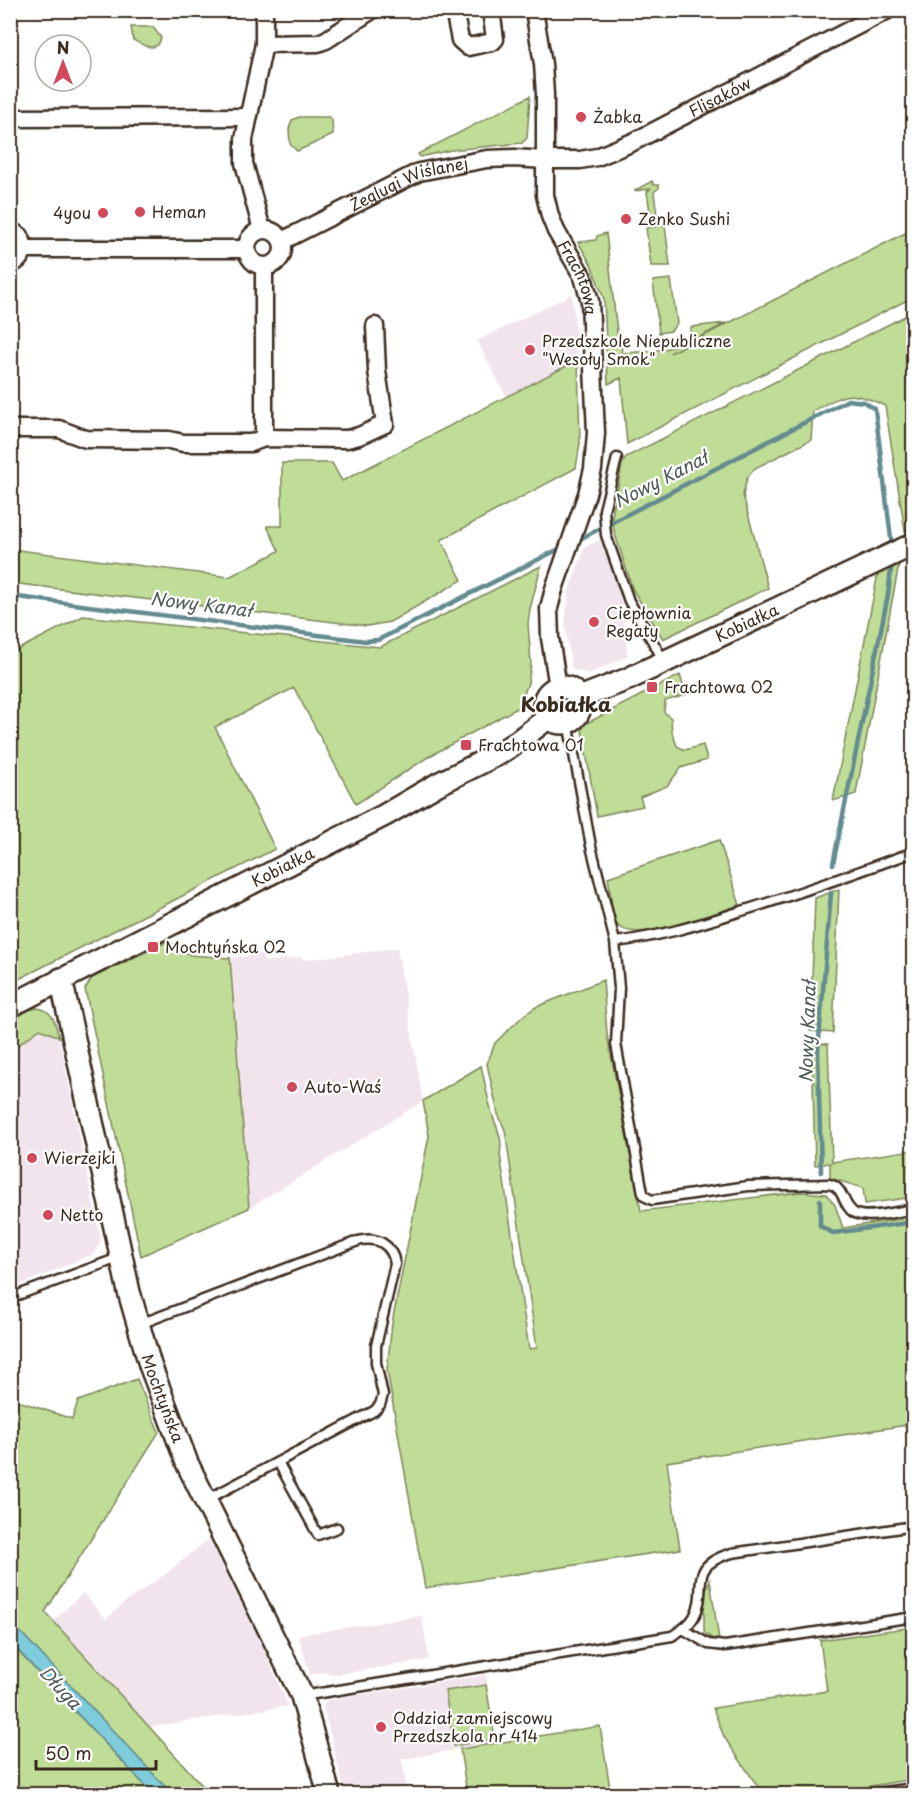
<svg xmlns="http://www.w3.org/2000/svg" width="924" height="1805" font-family="'Playpen Sans',sans-serif">
	<style>
		.built { fill: #f2e4ed }
		.green { fill: #bfdd96; stroke: #7d845a; stroke-width: 1.5 }
		.water { fill: #7eccdc; stroke: #638b90; stroke-width: 1.5 }
		.lines { fill: none; stroke-linecap: round; stroke-linejoin: round }
		.stream { stroke: #638b90; stroke-width: 4.5 }
		.service-casing { stroke: #3b2a1e; stroke-width: 13 }
		.minor-casing { stroke: #3b2a1e; stroke-width: 21 }
		.tertiary-casing { stroke: #3b2a1e; stroke-width: 26 }
		.service { stroke: #fff; stroke-width: 8 }
		.minor { stroke: #fff; stroke-width: 16 }
		.tertiary { stroke: #fff; stroke-width: 21 }
		.poi-dot { fill: #d1495b; stroke: #fff; stroke-width: 2 }
		.labels { text-anchor: middle; stroke-width: 4.5; stroke-linejoin: round; paint-order: stroke }
		.street-label { font-size: 16px; fill: #3b2a1e; stroke: #fff }
		.poi-label { font-size: 16px; fill: #3b2a1e; stroke: #fff; text-anchor: start }
		.water-label { font-size: 18px; font-style: italic; fill: #4f5b57; stroke: #fff }
		.quarter-label { font-size: 20px; font-weight: bold; fill: #3b2a1e; stroke: #fff }
	</style>
	<rect width="100%" height="100%" fill="#fff"/>
	<filter id="ink" filterUnits="userSpaceOnUse"><feTurbulence type="fractalNoise" baseFrequency=".0167" numOctaves="2"/><feDisplacementMap in="SourceGraphic" scale="12" xChannelSelector="R" yChannelSelector="G"/><feConvolveMatrix kernelMatrix="1 2 1 2 8 2 1 2 1" color-interpolation-filters="sRGB"/></filter>
	<g filter="url(#ink)">
		<path class="built" d="M572,294L578,360L507,398L477,341Z
			M600,540L620,595L628,656L589,674L572,669L565,625L569,591L585,547Z
			M397,948L423,1101L249,1208L230,958L263,954L264,962L302,957L303,960Z
			M40,1029L59,1037L101,1241L95,1253L11,1289L10,1050Z
			M209,1539L260,1640L288,1706L148,1727L53,1621L83,1593L106,1619L124,1603L164,1575Z
			M422,1616L429,1660L332,1675L324,1672L310,1675L298,1635Z
			M486,1675L496,1743L402,1759L407,1794H345L323,1706L327,1700Z"/>
		<path class="green" d="M131,27H153L161,38C157,54 143,45 133,40Z
			M530,96L527,138L522,143L451,150L420,157L418,154Z
			M299,117H330L332,121L333,135L297,151L290,144L289,129L292,120Z
			M652,181L654,185H659V188L654,192L658,224L652,225L647,192L650,189L634,191Z
			M665,225L670,266H651L646,228Z
			M913,229V297L627,444L621,378L608,384L604,299L591,264L578,242L596,240L597,236L606,233L618,341L621,343L622,353C643,351 687,354 691,327L726,323L670,353Z
			M671,279L677,323L671,331L659,333L653,281Z
			M913,312V526L905,531L885,406C850,389 846,393 813,411L811,440L755,468L747,478L743,495L768,588L663,639L633,590L614,531L612,516L622,465L626,457Z
			M578,360L580,443L576,468L441,540L462,580L390,622L367,626L11,583V549L229,577L279,551L267,526H282V463H332L342,481Z
			M899,564L856,794L833,801L878,573Z
			M541,566L530,609L528,624L531,663L528,683L519,707L428,757L356,804L294,688L215,727L275,849L11,983V653L83,616L380,647Z
			M680,675L686,695L665,701L664,712L671,718L672,732L677,746L685,750L703,745L707,760L681,768L667,786L640,797L643,806L597,816L582,730L585,724Z
			M719,840L740,905C718,912 630,948 616,923C612,915 610,887 608,877Z
			M839,889L833,1033L810,1031L815,898Z
			M168,941L190,955L230,958L249,1208L141,1256L85,989L92,978Z
			M603,980L607,1034L641,1211L800,1192L826,1194L835,1205L843,1228L913,1217V1424L667,1462L680,1549L425,1588L387,1370L392,1323L429,1136L423,1101L481,1066C485,1083 488,1101 493,1117C498,1130 503,1141 500,1154L529,1349L537,1348L505,1130L498,1114L487,1064L495,1043L524,1015L536,1007Z
			M37,1008C54,1010 55,1023 59,1037L40,1029L11,1050V1021L28,1010Z
			M812,1043L828,1044L832,1162L913,1150V1197L865,1204L863,1188L830,1178V1163L815,1165Z
			M137,1379L159,1432L45,1612L210,1794H172L11,1622L10,1398L72,1419L78,1401Z
			M710,1580L719,1640H714L704,1632V1596Z
			M913,1627V1779L823,1794H763L724,1737L713,1708L827,1691L820,1640Z
			M10,1643L153,1794H11Z
			M486,1685L495,1739L454,1746L445,1691Z
			M600,1726L611,1794H467L460,1749Z"/>
		<path class="water" d="M11,1622L172,1794H153L11,1643Z"/>
		<g class="lines">
			<path class="stream" d="M576,541L848,400L864,402L875,409L892,546
				M10,596L366,641L378,640L563,547
				M833,864L888,595L892,561
				M821,1172L818,1052L831,893
				M820,1200V1226L833,1233L914,1222"/>
			<g class="service-casing">
				<path id="service" d="M617,458L604,510L606,535L629,601L664,661
					M568,722L591,846L615,942L619,988L616,1044L643,1193L646,1197L652,1200L748,1186L829,1184C844,1187 842,1204 853,1212C864,1221 899,1211 914,1209
					M615,942C657,937 695,926 735,913C796,895 854,873 914,852
					M10,1298L121,1257
					M140,1324L358,1241C377,1236 392,1244 395,1264L376,1346V1363L383,1395L380,1405L374,1411L206,1500
					M278,1462L318,1535L337,1528
					M683,1629L708,1644L725,1646L914,1617
					M302,1696L672,1636C680,1631 689,1626 694,1617C710,1588 684,1567 732,1553L914,1526
					M869,1794L914,1788"/>
			</g>
			<g class="minor-casing">
				<g id="minor">
					<path d="M454,10L460,40L468,47L492,42L495,39L491,10"/>
					<path id="s1" d="M534,10L543,64L545,94V195L550,216L556,231L583,277L590,301L596,433L593,469L587,494L554,589L549,608L550,638L558,687"/>
					<path d="M264,44L318,43L326,40L372,10"/>
					<path d="M10,118L248,117"/>
					<circle cx="265" cy="248" r="18"/>
					<path d="M10,230L20,236C26,248 24,259 10,265"/>
					<path d="M262,230L244,163V139L264,44V10"/>
					<path id="s2" d="M282,241L419,172L487,159L514,158L545,160H580L597,157L633,142L888,10"/>
					<path d="M24,249H246"/>
					<path d="M10,429H59L86,439L169,440L183,443H251L264,438L347,439L359,436L385,424L377,371L375,326"/>
					<path d="M264,438V267"/>
				</g>
			</g>
			<g class="tertiary-casing">
				<g id="tertiary">
					<circle cx="562" cy="705" r="18"/>
					<path id="s3" d="M579,698L628,679L914,544"/>
					<path id="s4" d="M61,979L129,1292L150,1365L187,1463L302,1696L329,1794"/>
					<path id="s5" d="M10,1006L385,815L438,784L500,753L518,741L548,718"/>
				</g>
			</g>
			<use href="#service" class="service"/>
			<use href="#minor" class="minor"/>
			<use href="#tertiary" class="tertiary"/>
		</g>
	</g>
	<g class="poi-dot">
		<circle cx="581" cy="117" r="6"/>
		<circle cx="140" cy="212" r="6"/>
		<circle cx="103" cy="213" r="6"/>
		<circle cx="626" cy="219" r="6"/>
		<circle cx="530" cy="350" r="6"/>
		<circle cx="594" cy="622" r="6"/>
		<rect x="646" y="681" width="12" height="12" rx="3"/>
		<rect x="460" y="739" width="12" height="12" rx="3"/>
		<rect x="147" y="941" width="12" height="12" rx="3"/>
		<circle cx="292" cy="1087" r="6"/>
		<circle cx="32" cy="1158" r="6"/>
		<circle cx="48" cy="1215" r="6"/>
		<circle cx="381" cy="1727" r="6"/>
	</g>
	<g class="labels">
		<g class="street-label">
			<text dy="6" stroke="none"><textPath href="#s2" startOffset="470">Flisaków</textPath></text>
			<text dy="6" stroke="none"><textPath href="#s2" startOffset="140">Żeglugi Wiślanej</textPath></text>
			<text dy="6" stroke="none"><textPath href="#s1" startOffset="276">Frachtowa</textPath></text>
			<text dy="6" stroke="none"><textPath href="#s3" startOffset="184">Kobiałka</textPath></text>
			<text dy="6" stroke="none"><textPath href="#s5" startOffset="306">Kobiałka</textPath></text>
			<text dy="6" stroke="none"><textPath href="#s4" startOffset="432">Mochtyńska</textPath></text>
		</g>
		<g class="poi-label">
			<text x="593" y="123">Żabka</text>
			<text x="152" y="218">Heman</text>
			<text x="91" y="219" text-anchor="end">4you</text>
			<text x="638" y="225">Zenko Sushi</text>
			<text x="542" y="347">Przedszkole Niepubliczne<tspan x="542" dy="18">"Wesoły Smok"</tspan></text>
			<text x="606" y="619">Ciepłownia<tspan x="606" dy="18">Regaty</tspan></text>
			<text x="664" y="693">Frachtowa 02</text>
			<text x="478" y="751">Frachtowa 01</text>
			<text x="165" y="953">Mochtyńska 02</text>
			<text x="304" y="1093">Auto-Waś</text>
			<text x="44" y="1164">Wierzejki</text>
			<text x="60" y="1221">Netto</text>
			<text x="393" y="1724">Oddział zamiejscowy<tspan x="393" dy="18">Przedszkola nr 414</tspan></text>
		</g>
		<g class="water-label">
			<text transform="translate(661 480) rotate(-27)" y="6">Nowy Kanał</text>
			<text transform="translate(201 605) rotate(7)" y="6">Nowy Kanał</text>
			<text transform="translate(808 1032) rotate(-88)" y="6">Nowy Kanał</text>
			<text transform="translate(60 1688) rotate(47)" y="6">Długa</text>
		</g>
		<g class="quarter-label">
			<text x="566" y="712">Kobiałka</text>
		</g>
	</g>
	<rect width="924" height="1805" fill="none" stroke="#fff" stroke-width="36"/>
	<rect x="18" y="18" width="888" height="1769" fill="none" stroke="#3b2a1e" stroke-width="2" filter="url(#ink)"/>
	<g transform="translate(63 63)"><circle r="28" fill="#ffffff" stroke="#b1aaa5" stroke-width="1.5"/>
	<path d="M0-4.5L10 22L0 15L-10 22Z" fill="#d1495b"/>
	<text y="-9" font-size="16" font-weight="bold" text-anchor="middle" fill="#3b2a1e">N</text>
	</g>
	<path d="M36 1760v9h120v-9" fill="none" stroke="#3b2a1e" stroke-width="3"/>
	<text x="45" y="1760" font-size="18" fill="#3b2a1e" stroke="#ffffff" stroke-width="4.5" paint-order="stroke">50 m</text>
</svg>
